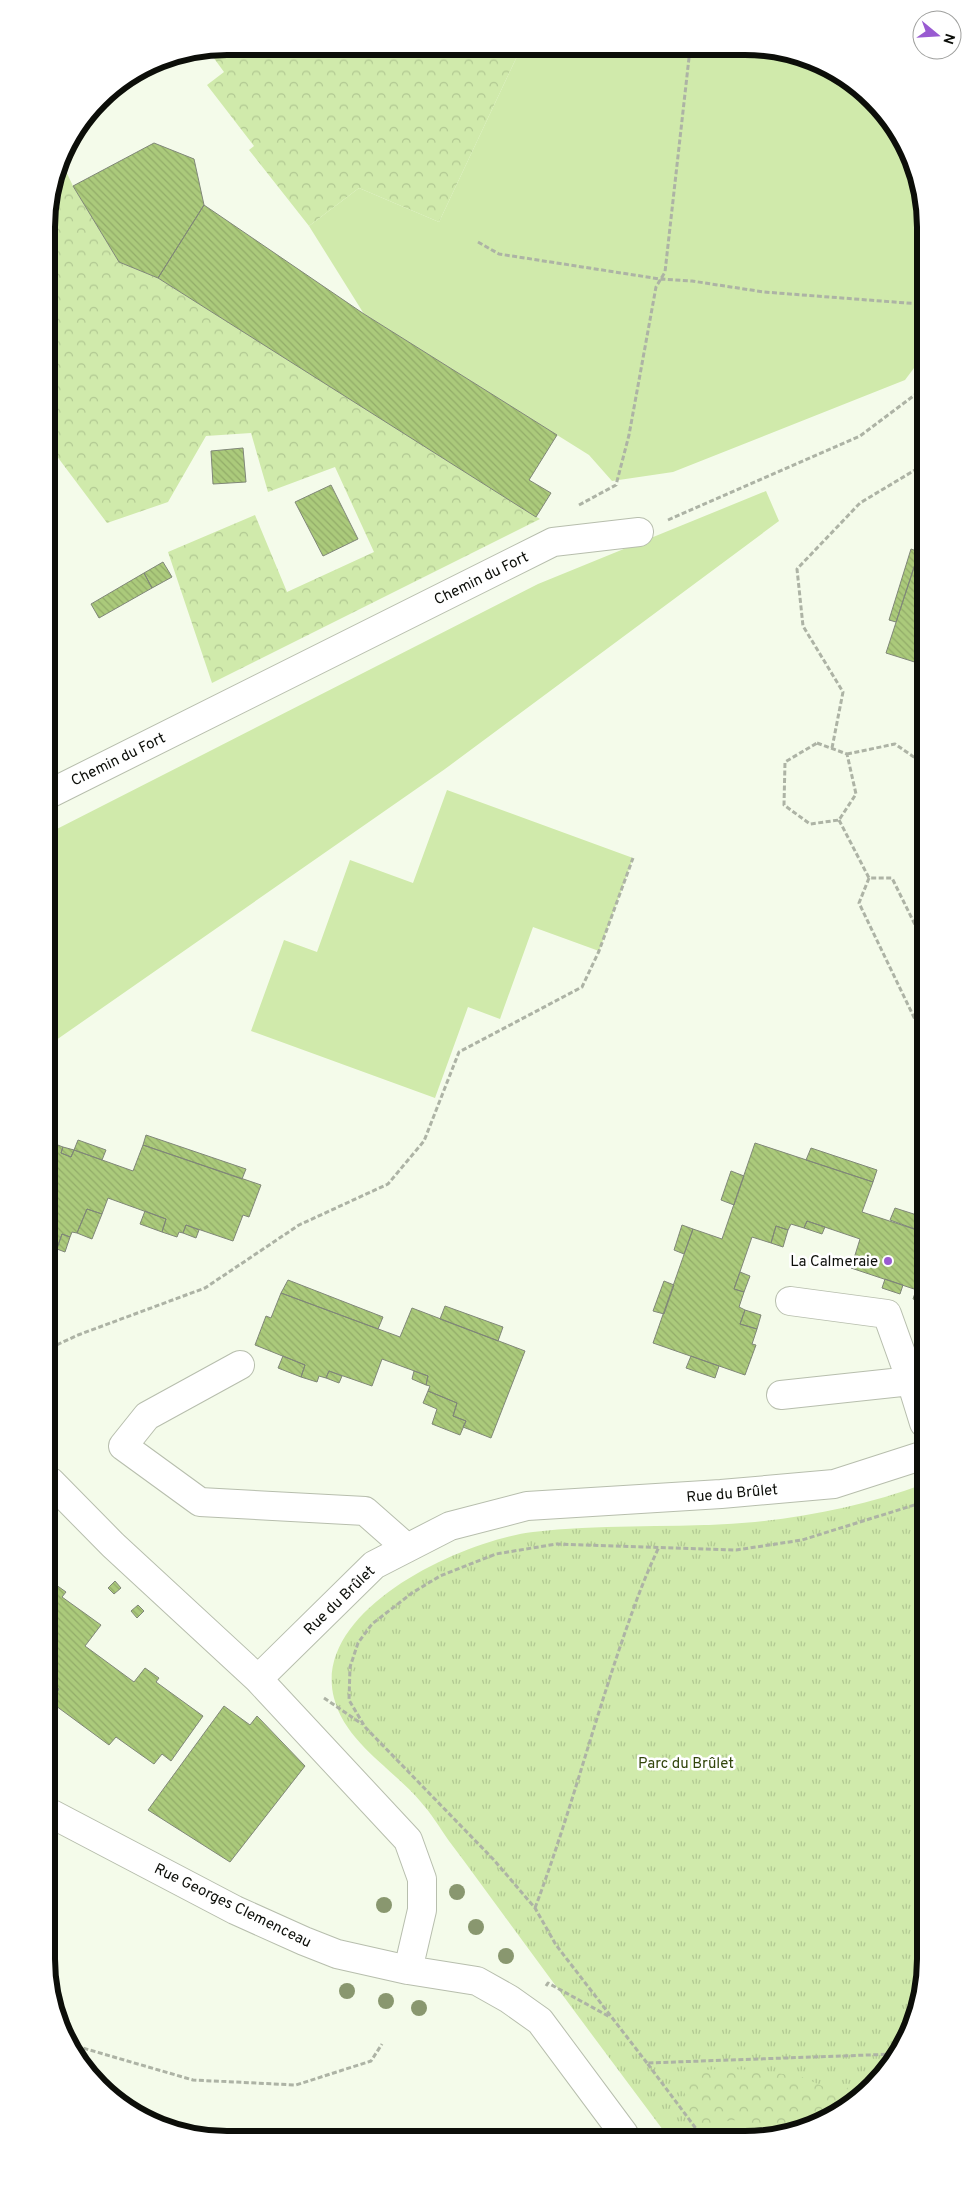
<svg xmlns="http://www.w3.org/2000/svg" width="972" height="2186" font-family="Overpass,sans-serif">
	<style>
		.grass { fill: url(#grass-tufts) }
		.forest { fill: url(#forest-crowns) }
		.garden { fill: #d0eaab }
		.building { fill: url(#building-back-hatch); stroke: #808778 }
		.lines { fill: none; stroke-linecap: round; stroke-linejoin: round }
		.minor-casing { stroke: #b7bead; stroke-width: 30 }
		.path { stroke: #adb3a5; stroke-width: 3; stroke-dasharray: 5 2.5; stroke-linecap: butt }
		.minor { stroke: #fff; stroke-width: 28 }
		.tree { fill: #89976f }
		.poi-dot { fill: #995bd1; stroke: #fff; stroke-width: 2 }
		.labels { text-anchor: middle; stroke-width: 5; stroke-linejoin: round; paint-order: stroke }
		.street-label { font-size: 15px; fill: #0c0e09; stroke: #fff }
		.poi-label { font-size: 15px; fill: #0c0e09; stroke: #fff; text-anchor: end }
		.park-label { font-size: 15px; fill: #32450b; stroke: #fff }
		.rim { fill: none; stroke: #0c0e09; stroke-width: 6 }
	</style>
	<defs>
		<pattern id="grass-tufts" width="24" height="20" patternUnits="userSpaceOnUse" patternTransform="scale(1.25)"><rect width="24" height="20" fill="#d0eaab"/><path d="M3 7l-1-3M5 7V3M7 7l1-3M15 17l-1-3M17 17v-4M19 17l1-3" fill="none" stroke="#b1c892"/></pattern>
		<pattern id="forest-crowns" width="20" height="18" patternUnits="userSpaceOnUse" patternTransform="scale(1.25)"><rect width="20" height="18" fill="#d0eaab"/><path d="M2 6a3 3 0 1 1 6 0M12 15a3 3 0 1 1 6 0" fill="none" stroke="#b1c892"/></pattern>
		<pattern id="building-back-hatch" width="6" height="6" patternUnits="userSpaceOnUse" patternTransform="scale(1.25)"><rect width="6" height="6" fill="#abca7b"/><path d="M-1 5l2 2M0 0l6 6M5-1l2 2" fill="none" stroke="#92ac69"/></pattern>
	</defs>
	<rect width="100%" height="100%" fill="#f4fbea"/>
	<path class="grass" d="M924,1484L925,1970L916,2017L888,2069L845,2109L792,2133L666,2134C613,2063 560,1992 508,1921C488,1894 469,1867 449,1841C440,1828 431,1813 420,1801C392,1768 345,1742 334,1698C311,1609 464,1540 533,1532C607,1523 681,1529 755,1522C812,1516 871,1504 924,1484Z"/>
	<path class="forest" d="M227,46L521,48L439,222L359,188L309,226L249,150L254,146L207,85L224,72L208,50Z
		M61,161L73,186L119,262L158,278L540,519L212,683L168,552L255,515L287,592L374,552L335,467L268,492L251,433L206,436L168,502L107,523L47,443V215Z
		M728,2069L757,2070L802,2077L838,2093L878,2071H886L845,2109L792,2133L742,2134L737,2120L693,2125L684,2091L696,2070Z"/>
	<path class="garden" d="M521,48L780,50L864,91L901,137L919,180L920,360L905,380L673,472L612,481L589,455L364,314L309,226L359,188L439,222Z
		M766,491L779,521L445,769L49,1045V833L538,584Z
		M447,790L633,858L599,951L533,927L500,1019L468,1007L435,1098L251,1031L284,940L317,952L350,860L413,883Z"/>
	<path class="building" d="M154,143L194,159L204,205L158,278L119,262L73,186Z
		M204,205L364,314L557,435L529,480L551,493L536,517L158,278Z
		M243,448L246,482L213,484L211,451Z
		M331,485L358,539L323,556L295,502Z
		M921,546V664L886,653Z
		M911,549L919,552L896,622L889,620Z
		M163,562L172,577L152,588L144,573Z
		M144,573L152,588L99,618L91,604Z
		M146,1135L246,1169L242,1179L143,1145Z
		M78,1140L106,1150L102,1160L74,1150Z
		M50,1142L63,1147L61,1153L71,1157L74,1150L133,1171L143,1145L261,1185L249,1217L243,1215L233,1241L186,1225L183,1233L179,1232L177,1237L162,1232L166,1219L108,1198L102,1214L87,1209L77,1233L72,1232L70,1237L62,1234L50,1267Z
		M755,1143L873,1182L862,1212L923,1232V1292L851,1268L860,1239L807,1221L804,1228L791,1224L788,1230L776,1226L771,1243L752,1237L734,1289L744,1292L739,1307L745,1310L740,1324L757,1329L752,1344L756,1345L745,1375L653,1343L693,1229L722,1239Z
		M63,1147L74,1150L71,1157L61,1153Z
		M811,1148L877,1170L873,1182L806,1160Z
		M731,1171L744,1176L734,1205L721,1200Z
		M895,1208L923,1217V1232L890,1220Z
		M87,1209L102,1214L92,1239L77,1233Z
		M145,1211L166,1219L162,1232L140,1224Z
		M807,1221L825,1227L822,1234L804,1228Z
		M186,1225L199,1230L196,1238L183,1233Z
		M682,1225L693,1229L684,1254L674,1250Z
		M776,1226L788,1230L783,1247L771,1243Z
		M62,1234L70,1237L65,1252L57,1249Z
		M740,1272L750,1276L744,1292L734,1289Z
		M885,1279L903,1285L900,1294L882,1288Z
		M288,1280L383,1317L378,1329L281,1293Z
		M664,1281L674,1285L664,1314L653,1311Z
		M916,1290L923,1292V1302L913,1299Z
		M281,1293L400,1337L412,1308L525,1351L491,1438L463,1427L466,1421L453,1416L457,1403L428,1391L430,1386L426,1385L428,1376L382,1359L372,1386L329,1371L326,1378L319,1376L317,1382L301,1377L305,1365L255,1345L266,1316L271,1318Z
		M445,1306L503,1327L498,1341L440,1319Z
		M745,1310L761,1315L757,1329L740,1324Z
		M283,1356L305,1365L301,1377L278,1368Z
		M691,1356L719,1366L715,1378L686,1368Z
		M329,1371L342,1376L339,1383L326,1378Z
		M414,1371L428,1376L426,1385L412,1379Z
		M428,1391L457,1403L453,1416L466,1421L460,1435L432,1424L437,1409L423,1403Z
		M115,1581L121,1588L114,1594L108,1588Z
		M52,1582L66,1592L62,1597L101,1625L85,1646L134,1682L145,1668L159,1678L156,1682L203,1716L171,1761L162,1754L154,1764L116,1737L109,1745L52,1703V1700L59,1689L51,1684L56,1675L51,1671Z
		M138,1605L144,1611L137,1618L131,1611Z
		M224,1706L250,1725L257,1716L305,1766L230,1862L148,1810Z"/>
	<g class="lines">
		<g class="minor-casing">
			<path id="minor" d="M49,794L553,542L639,532
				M790,1301L887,1314L911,1381
				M240,1365L147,1416L123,1446L200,1502L365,1511L407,1548
				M781,1395L911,1381L924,1423
				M51,1482L113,1545L258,1679L408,1840L422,1879V1910L408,1970
				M258,1679L374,1565L450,1526L527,1506L721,1494L834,1484L924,1455
				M52,1814L235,1910L304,1941L337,1954L408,1970L477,1981L509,1999L540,2021L624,2134"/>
		</g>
		<path class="path" d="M478,242L499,254L660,279L692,281L764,292L920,304
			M579,505L616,485L629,435L656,287L665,272L690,49
			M668,520L860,436L920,391
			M817,743L847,754L856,794L839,820L810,824L784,805L785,762Z
			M832,748L843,692L803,626L797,569L860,503L920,467
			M847,754L895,744L921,762
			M839,820L869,878H892L922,939
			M869,878L859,903L922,1034
			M50,1348L78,1335L205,1288L299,1225L388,1184L424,1141L459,1052L582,987L599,951L633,858
			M324,1698L362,1724
			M535,1908C567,1823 590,1736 619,1650C631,1615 643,1580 659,1547
			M546,1986L548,1983L610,2017
			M69,2044L193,2080L296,2085L371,2061L382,2044
			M647,2063L556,1945L535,1908L494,1860L365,1727L349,1700L350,1667L358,1643L372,1624L412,1593L440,1576L496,1554L556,1544L736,1550L802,1540L924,1502
			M700,2134L647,2063L896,2054"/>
		<use href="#minor" class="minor"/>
	</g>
	<g class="tree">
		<circle cx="457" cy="1892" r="8"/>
		<circle cx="384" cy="1905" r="8"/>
		<circle cx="476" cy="1927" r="8"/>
		<circle cx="506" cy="1956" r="8"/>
		<circle cx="347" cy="1991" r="8"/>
		<circle cx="386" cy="2001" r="8"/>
		<circle cx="419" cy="2008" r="8"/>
	</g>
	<circle class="poi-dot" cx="888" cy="1261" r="5"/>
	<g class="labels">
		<g class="street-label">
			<text transform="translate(481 578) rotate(-26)" y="5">Chemin du Fort</text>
			<text transform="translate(118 759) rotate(-26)" y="5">Chemin du Fort</text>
			<text transform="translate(732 1493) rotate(-5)" y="5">Rue du Brûlet</text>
			<text transform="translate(339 1600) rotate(-44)" y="5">Rue du Brûlet</text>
			<text transform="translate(233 1905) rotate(26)" y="5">Rue Georges Clemenceau</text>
		</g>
		<g class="poi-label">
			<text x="878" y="1266">La Calmeraie</text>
		</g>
		<g class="park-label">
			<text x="686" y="1768">Parc du Brûlet</text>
		</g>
	</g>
	<path d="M0 0H972V2186H0ZM227 55H745A172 172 0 0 1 917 227V1959A172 172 0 0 1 745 2131H227A172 172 0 0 1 55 1959V227A172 172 0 0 1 227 55Z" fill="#fff" fill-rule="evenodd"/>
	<path class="rim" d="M227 55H745A172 172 0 0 1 917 227V1959A172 172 0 0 1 745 2131H227A172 172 0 0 1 55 1959V227A172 172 0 0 1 227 55Z"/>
	<g transform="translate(937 35) rotate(108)"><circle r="24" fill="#ffffff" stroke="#9e9f9d"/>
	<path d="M0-4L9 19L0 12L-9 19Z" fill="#995bd1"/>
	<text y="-8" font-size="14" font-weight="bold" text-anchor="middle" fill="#0c0e09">N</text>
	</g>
</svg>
